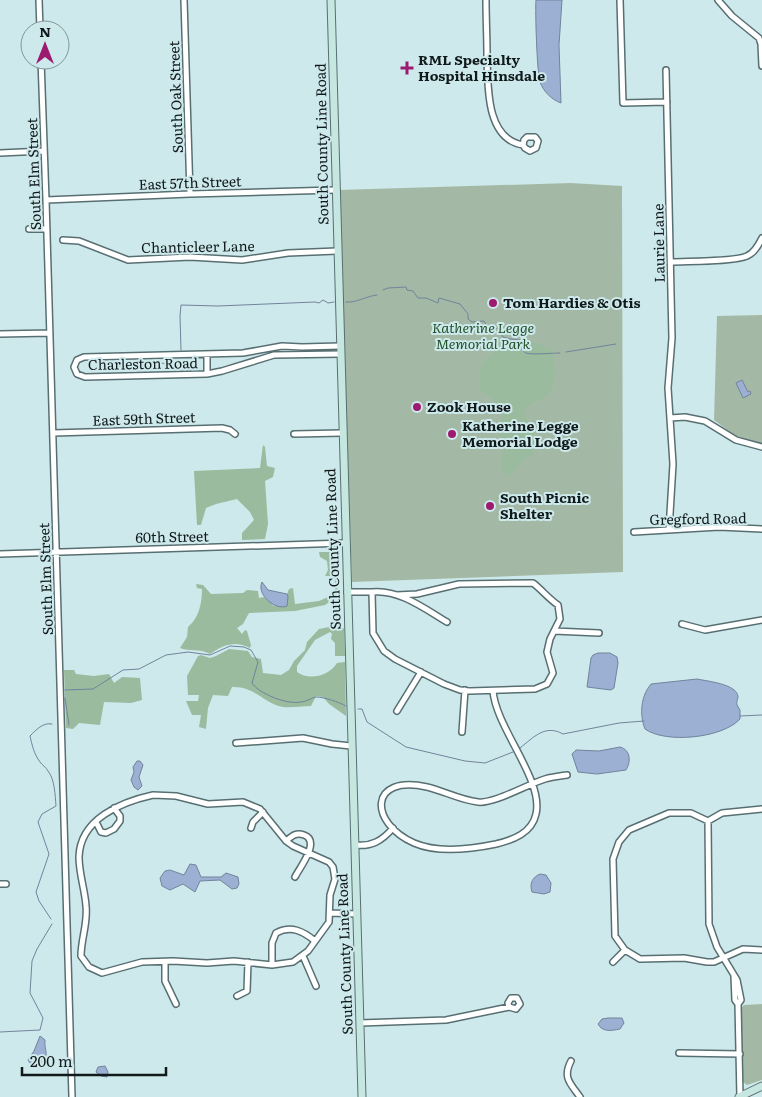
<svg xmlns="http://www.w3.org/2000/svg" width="762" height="1097" font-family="Literata,serif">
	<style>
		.green { fill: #a4b9a5 }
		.forest { fill: #9abb9e }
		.water { fill: #9cb0d3; stroke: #72839c }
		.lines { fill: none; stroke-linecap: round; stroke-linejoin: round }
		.stream { stroke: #72839c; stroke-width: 1 }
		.minor-casing { stroke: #586f72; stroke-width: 8 }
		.secondary-casing { stroke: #586f72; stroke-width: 9 }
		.minor { stroke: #fff; stroke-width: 5 }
		.secondary { stroke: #c6e7e0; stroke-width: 7 }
		.poi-dot { fill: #9c1b6f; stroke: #cee9ec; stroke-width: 2 }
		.labels { text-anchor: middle; stroke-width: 4; stroke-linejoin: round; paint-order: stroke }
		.poi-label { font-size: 14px; font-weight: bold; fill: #111a1b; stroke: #cee9ec; text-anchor: start }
		.street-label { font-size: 14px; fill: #111a1b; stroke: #cee9ec }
		.park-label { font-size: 14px; font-style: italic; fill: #205129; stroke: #cee9ec }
	</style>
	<rect width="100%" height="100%" fill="#cee9ec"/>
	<path class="green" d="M571,183L622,186L623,572L352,582L338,190Z
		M762,315V445L734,435L714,420L717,316Z
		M762,1004V1080L747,1085L743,1082L742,1078V1007L744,1005Z"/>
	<path class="forest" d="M537,343L552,351C556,367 560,387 543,398C532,405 533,399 524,412L535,438L533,456L526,457L510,476C493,466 506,457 504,444C503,439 499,433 497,429C502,420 505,416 501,407L495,405L493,399L479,389L481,365L501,344Z
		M263,445L265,447L267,466L275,468L273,477L265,481L268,524L265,539L242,540V533L254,520L250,512L237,499L216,504L206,508L201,525H197L194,471L260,468Z
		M319,552H333L336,554L338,596L325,605L295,611L249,613L243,624L237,628L242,634L245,630L247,631L251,645L250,648C235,640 223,645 210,654C199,648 190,652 180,648L187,637L188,627C199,618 202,603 202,589L197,588L196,584L203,585L211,594L243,593L247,590L258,591L259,598L264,597L274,606L288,597L287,594L289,589L293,588L295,604L319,601L335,594V580L331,576H325L328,570L327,561L320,557Z
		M329,627L333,630L344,628L345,656H335V643L331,639L332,634L330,632L315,640L297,666V672C309,681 329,676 337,663L345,662L346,716L329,704L323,697L316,696L311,706C302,706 291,708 283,707C263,703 255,686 232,687L228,696L213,695L208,708L206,729L199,727L201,715H192L186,701H198L199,695H188L187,676L198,656L201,655L210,658L216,656L229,649L248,651L252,657L261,659L263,673L281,675L289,670L294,661L305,650L307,642L319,629Z
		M64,670H74L76,674L94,676L109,674L114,683L122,677L140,678L142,700L131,703L104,702L100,725L79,723L73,729L66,728Z"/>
	<path class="water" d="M536,0H562L559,45L561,103C552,100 543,91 540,82C537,73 535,10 536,0Z
		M742,380L748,392L750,391L751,394L743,398L736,383Z
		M262,582L268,590L287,594L288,597L287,606C275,611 256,594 262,582Z
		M598,653H610L617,657L618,663L614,688L611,690L587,687L591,658L593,655Z
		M697,679C706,681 738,684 738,697C738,699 736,702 737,705L740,710V719C723,738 666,744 645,729C639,714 641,696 651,684Z
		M620,747C631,750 631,762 626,770L597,774L578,772L572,754L576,750L599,751Z
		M137,761H140L143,765L139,777L142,786L138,790L134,787L131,780L134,772L133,767Z
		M190,864L196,865L201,877H221L226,873L238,877L239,884L237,888L232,889L220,880L200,881L195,892L183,884L170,890L162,886L160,878L165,871L170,870L184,875Z
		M540,874L546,875L551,883L550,892L544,894L532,892C529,883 533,877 540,874Z
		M608,1018H622L624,1023L620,1029C611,1031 602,1032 598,1024L602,1019Z
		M40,1036L45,1040C44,1053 51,1054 39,1065L30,1063L28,1060L34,1051Z
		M105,1066L108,1072L107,1077L101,1076L96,1072L98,1067Z"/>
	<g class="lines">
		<path class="stream" d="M383,290L388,288L406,287L407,290L413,291L418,298H426L438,303L439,298L460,304L468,314V319L472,322L484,321L490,331L498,328L503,337L510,339L520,340L521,343L520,348C520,348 525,353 526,353C532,355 552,353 560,353
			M346,302C357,303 366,296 377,295
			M181,350L180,316L181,305L218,306L315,302L319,303L323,300L328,303L334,302
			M566,352L616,344
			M115,366L154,367L157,362L171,365L181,363
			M65,690L93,689L123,670L139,669L166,655L188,652L210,655L230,646L244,647L251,650L258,662L252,683C259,694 288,705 301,702C306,702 311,698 316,697C324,697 339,702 346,706
			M65,698L69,725
			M358,709H362L367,722L406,747L465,761L485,763L513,752
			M740,716L762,715
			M520,748C534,737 545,724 563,734L619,723L644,721
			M51,919L39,901L36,892L49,854L38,822L42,814L56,806C55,795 55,780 48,771C46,767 42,765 40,762C34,754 32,745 30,736C36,730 43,722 52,724
			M0,1032L40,1030L43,1018L30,993L32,961L37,949L52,924"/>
		<g class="minor-casing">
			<path id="minor" d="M39,0L40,30
				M184,0L190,194
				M486,0C486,18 487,37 487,55C488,84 485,139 523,145L525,148L530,151L536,148L538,141L535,137H527L524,140L523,145
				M620,0L623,103L667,102
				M718,0L732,16L759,38L761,44L762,66
				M41,60L46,200L72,1097
				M666,70L672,338L668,388L673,464L669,530
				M0,153L44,151
				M46,200L190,194L335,190
				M29,229H47
				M63,240L79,241L128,260L190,257L242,260L288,253L337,251
				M671,262C686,261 735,262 747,256C754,253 758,246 762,238
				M0,334L50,333
				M340,346L302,347L282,346L243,353L84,357L77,360L74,367L77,374L85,377L207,374L222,371L274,355L340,354
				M207,354V374
				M670,418L685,417L705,421L736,440L762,447
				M53,433L222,428L230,430L235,434
				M294,434L342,433
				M634,532L719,527L762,529
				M0,554L345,543
				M347,592H372L373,633L384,651L395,659L444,684L460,690L470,691L535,689L547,684L553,673L547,652L550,639L560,619L558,605C548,598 542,590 533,583L459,584L417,594L397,595
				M372,592C399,589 425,609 447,622
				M682,624L705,630L762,620
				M554,631L599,633
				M493,691C496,728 544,780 536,814C532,833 513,840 496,844C472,849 437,853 414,843C369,823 368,774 427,787C444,791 460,800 478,802C494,804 528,784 545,779C552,777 560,776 567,775
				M397,711L421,672
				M462,732L465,690
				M236,743L303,738L332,744L351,746
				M153,795L176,796L208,804L243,802L260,809L286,841L293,846L329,862L333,867L335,879L330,895L329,922L308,951L293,962L272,965L234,961L207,963L173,961L142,962L102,973L89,967L81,956C81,939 88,923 86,906C85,890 79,874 79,857C80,819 121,802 153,795Z
				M762,809L722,813L708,821L691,813H669L629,830L619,842L613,859L615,936L625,950L640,959L684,958L707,962H714L743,949L762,950
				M708,821L709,924L717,947L737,980L741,1000L738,1004L740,1097
				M96,822L101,832L106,833L114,829L120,821V816L114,808
				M251,828L253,822L263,812
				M286,841C292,836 296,832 304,835C321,841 300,867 295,877
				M355,845C371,847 382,841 393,828
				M0,884H6
				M330,913L357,914
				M303,956L316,986
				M165,962V981L176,1004
				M613,962L625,950
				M272,965V943L276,933C291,925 303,931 315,941
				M734,976L735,1000L738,1004
				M237,996L247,991L248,962
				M360,1023L446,1020L509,1007L516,1009L520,1004L517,998H511L508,1003L509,1007
				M679,1053L740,1054
				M571,1061C562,1078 571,1084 580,1097"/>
		</g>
		<g class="secondary-casing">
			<path id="secondary" d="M331,0L362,1097
				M739,1097L762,1086"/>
		</g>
		<use href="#minor" class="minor"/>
		<use href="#secondary" class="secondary"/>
	</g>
	<g class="poi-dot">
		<path d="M404.5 60.5h5v5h5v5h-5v5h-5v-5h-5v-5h5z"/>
		<circle cx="493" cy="303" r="5"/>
		<circle cx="417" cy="407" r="5"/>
		<circle cx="452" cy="434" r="5"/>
		<circle cx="490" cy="506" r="5"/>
	</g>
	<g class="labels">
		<g class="poi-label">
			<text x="418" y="65">RML Specialty<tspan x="418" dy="16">Hospital Hinsdale</tspan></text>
			<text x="503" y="308">Tom Hardies &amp; Otis</text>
			<text x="427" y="412">Zook House</text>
			<text x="462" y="431">Katherine Legge<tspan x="462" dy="16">Memorial Lodge</tspan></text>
			<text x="500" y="503">South Picnic<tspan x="500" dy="16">Shelter</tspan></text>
		</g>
		<g class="street-label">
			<text transform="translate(176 97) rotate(-92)" y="5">South Oak Street</text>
			<text transform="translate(322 144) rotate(-91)" y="5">South County Line Road</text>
			<text transform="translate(34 174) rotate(-92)" y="5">South Elm Street</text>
			<text transform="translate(190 183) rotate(-2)" y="5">East 57th Street</text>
			<text transform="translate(659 243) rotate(-91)" y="5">Laurie Lane</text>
			<text transform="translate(198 247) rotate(-1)" y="5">Chanticleer Lane</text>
			<text transform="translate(143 364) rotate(-1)" y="5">Charleston Road</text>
			<text transform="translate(144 419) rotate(-2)" y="5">East 59th Street</text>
			<text transform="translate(698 519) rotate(-1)" y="5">Gregford Road</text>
			<text transform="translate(172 537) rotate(-1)" y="5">60th Street</text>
			<text transform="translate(333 549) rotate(-92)" y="5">South County Line Road</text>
			<text transform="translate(46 579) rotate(-92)" y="5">South Elm Street</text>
			<text transform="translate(345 954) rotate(-92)" y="5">South County Line Road</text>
		</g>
		<g class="park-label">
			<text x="483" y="333">Katherine Legge<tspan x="483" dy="16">Memorial Park</tspan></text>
		</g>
	</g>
	<g transform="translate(45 45)"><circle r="24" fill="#cee9ec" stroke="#829698"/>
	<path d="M0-4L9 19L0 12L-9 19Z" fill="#9c1b6f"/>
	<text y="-8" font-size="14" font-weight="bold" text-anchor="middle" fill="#111a1b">N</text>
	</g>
	<path d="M22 1067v8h144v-8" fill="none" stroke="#111a1b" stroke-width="2.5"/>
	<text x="30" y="1067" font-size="15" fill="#111a1b" stroke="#cee9ec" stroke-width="4" paint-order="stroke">200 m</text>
</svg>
